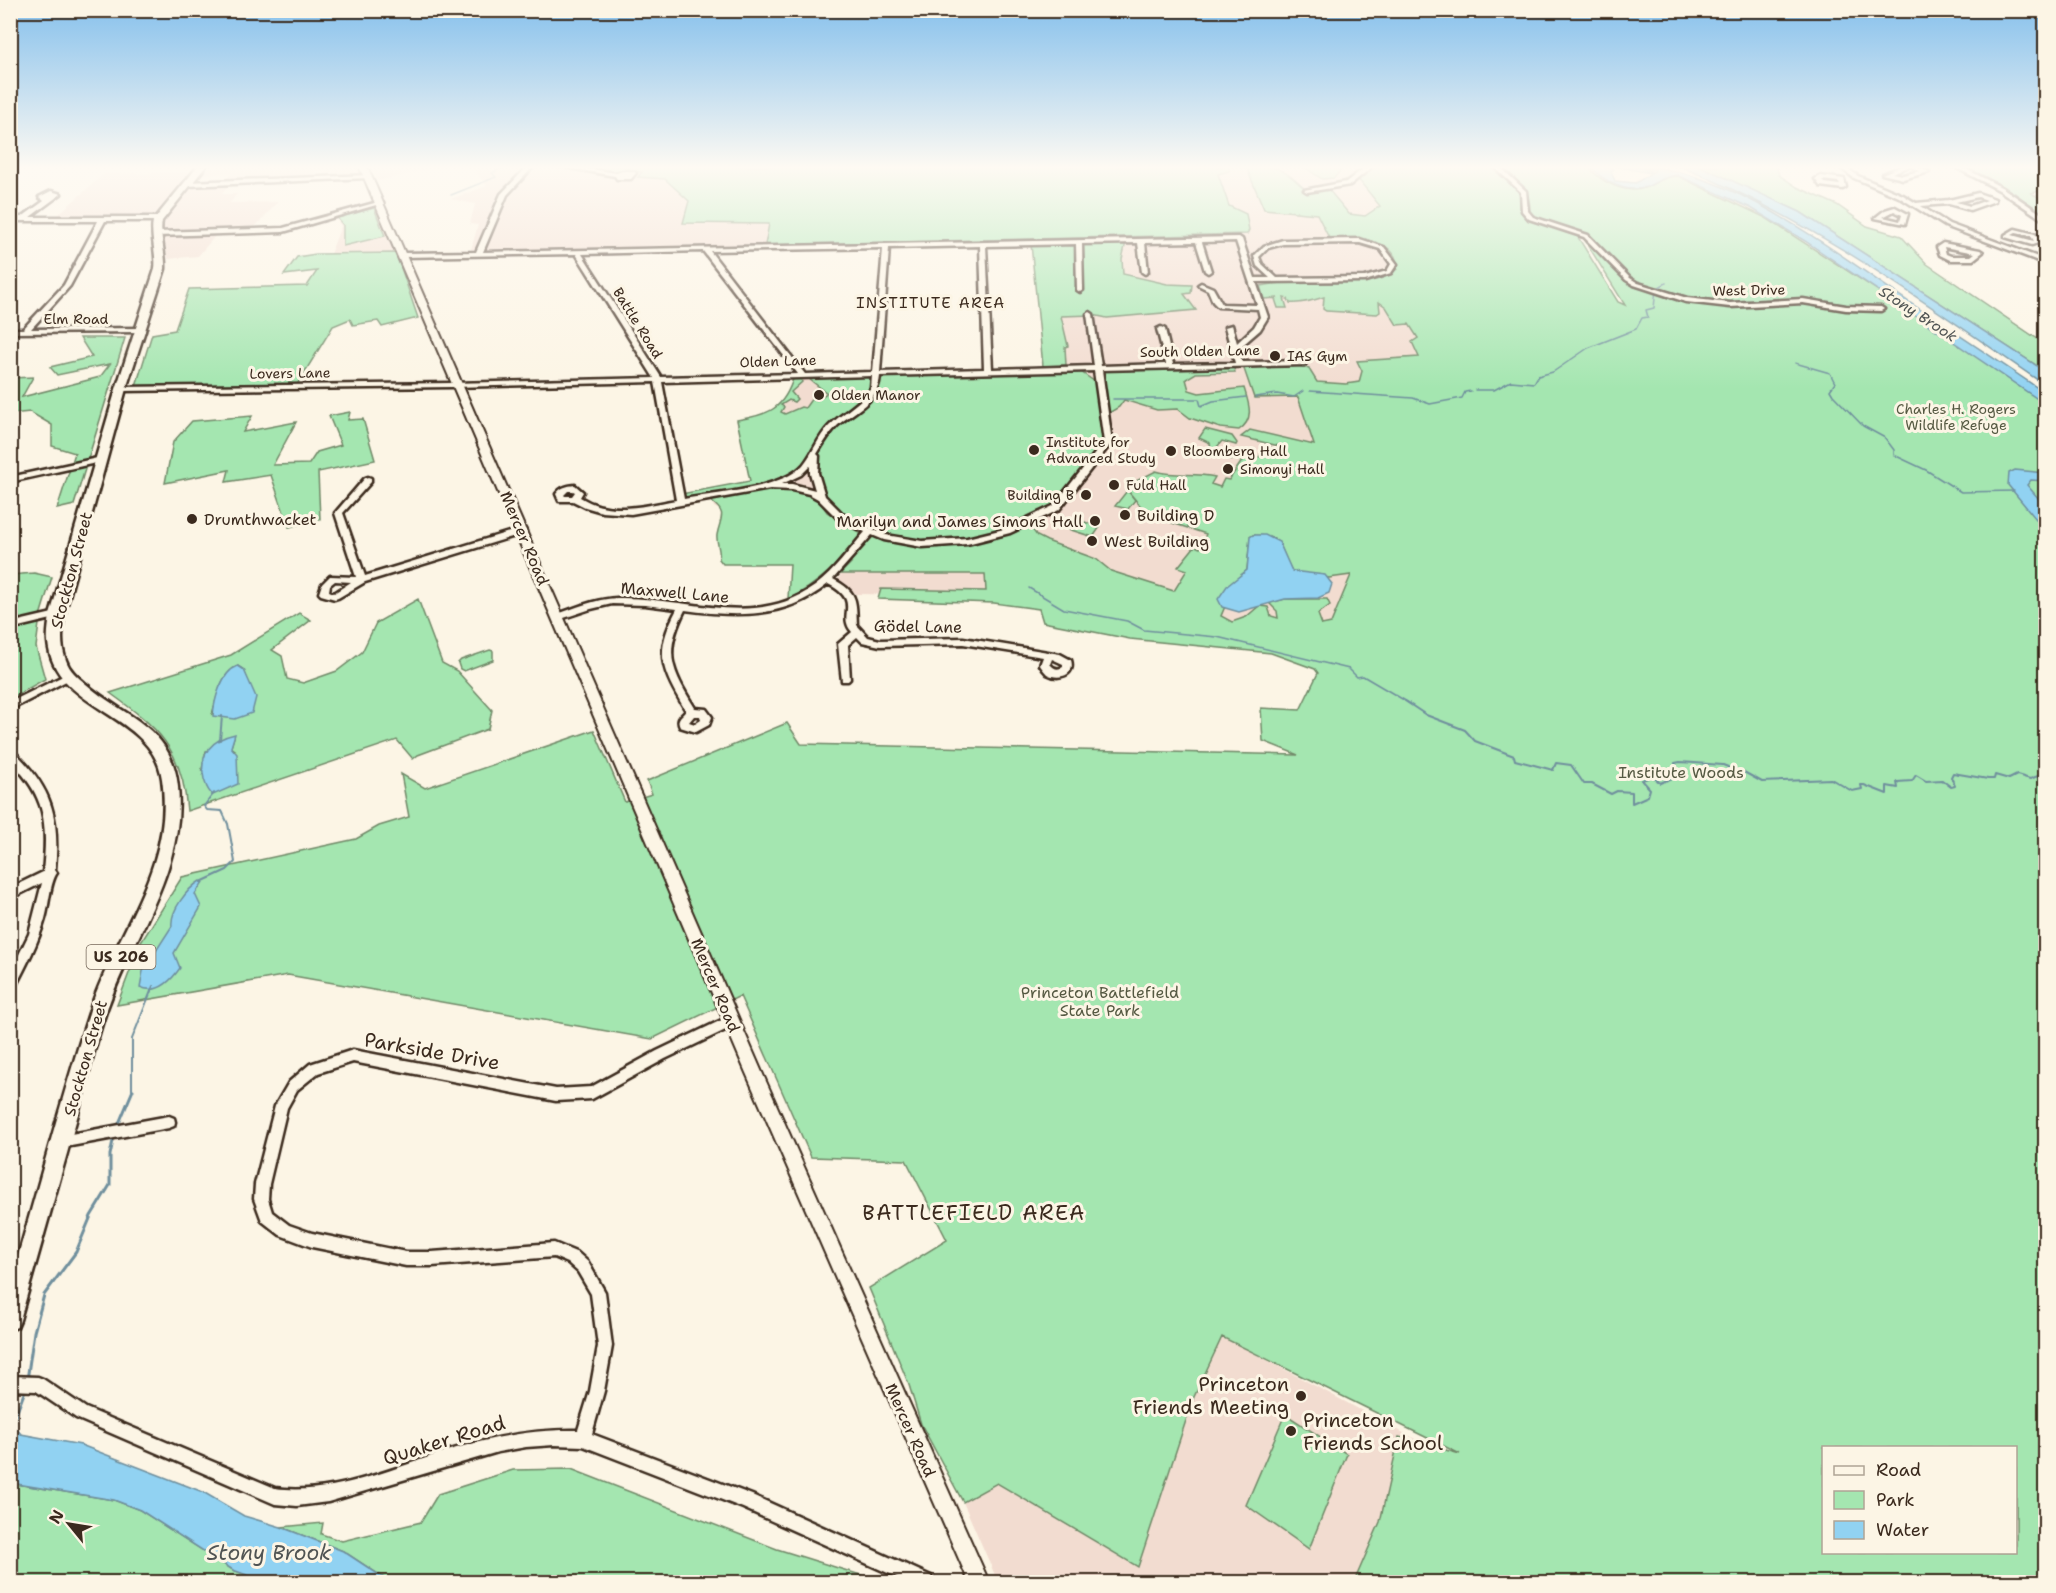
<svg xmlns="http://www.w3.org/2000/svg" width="2056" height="1593" font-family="'Shantell Sans',sans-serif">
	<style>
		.built { fill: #f2dcd0 }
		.green { fill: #a4e6b0; stroke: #708867; stroke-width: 1.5; fill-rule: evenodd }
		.water { fill: #91d2f2; stroke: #6f8f9d; stroke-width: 1.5 }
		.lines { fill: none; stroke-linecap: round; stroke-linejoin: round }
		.stream-far2 { stroke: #6f8f9d; stroke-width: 1.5 }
		.stream-far1 { stroke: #6f8f9d; stroke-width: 2 }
		.stream { stroke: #6f8f9d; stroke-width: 3 }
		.minor-casing { stroke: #3b2a1e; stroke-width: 5 }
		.major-casing { stroke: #3b2a1e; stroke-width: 4 }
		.highway-casing { stroke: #3b2a1e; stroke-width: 5 }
		.minor { fill: #fcf5e5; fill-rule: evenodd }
		.major { fill: #fcf5e5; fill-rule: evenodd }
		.highway { fill: #fcf5e5; fill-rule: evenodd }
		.poi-dot { fill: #3b2a1e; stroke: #fcf5e5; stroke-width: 2 }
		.labels { text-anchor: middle; stroke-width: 6; stroke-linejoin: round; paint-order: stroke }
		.far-street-label { font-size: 14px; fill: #3b2a1e; stroke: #fcf5e5 }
		.far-poi-label { font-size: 14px; fill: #3b2a1e; stroke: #fcf5e5; text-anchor: start }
		.far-park-label { font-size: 14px; fill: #555942; stroke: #fcf5e5 }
		.far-neighbourhood-label { font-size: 15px; letter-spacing: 1.5px; fill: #3b2a1e; stroke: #fcf5e5 }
		.far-water-label { font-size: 15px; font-style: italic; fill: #505453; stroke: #fcf5e5 }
		.shield { fill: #fcf5e5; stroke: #75675a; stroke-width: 1.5 }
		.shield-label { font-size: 15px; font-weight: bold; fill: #3b2a1e }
		.poi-label { font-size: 16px; fill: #3b2a1e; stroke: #fcf5e5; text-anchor: start }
		.street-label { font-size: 16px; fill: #3b2a1e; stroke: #fcf5e5 }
		.park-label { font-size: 16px; fill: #555942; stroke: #fcf5e5 }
		.near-street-label { font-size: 20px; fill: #3b2a1e; stroke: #fcf5e5 }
		.near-poi-label { font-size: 20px; fill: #3b2a1e; stroke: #fcf5e5; text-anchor: end }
		.near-neighbourhood-label { font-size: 21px; letter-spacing: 1.5px; fill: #3b2a1e; stroke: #fcf5e5 }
		.near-water-label { font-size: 21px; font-style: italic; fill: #505453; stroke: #fcf5e5 }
	</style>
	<rect width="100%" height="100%" fill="#fcf5e5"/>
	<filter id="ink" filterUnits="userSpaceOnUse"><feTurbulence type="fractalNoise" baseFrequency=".0167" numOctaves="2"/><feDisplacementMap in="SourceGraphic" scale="12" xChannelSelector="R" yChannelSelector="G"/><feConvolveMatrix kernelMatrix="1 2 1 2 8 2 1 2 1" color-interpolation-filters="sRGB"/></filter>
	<g filter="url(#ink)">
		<path class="built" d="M238,166H357L362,177L334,178L337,174H322L324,171L317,170L308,179L224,182L231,173L201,174L206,168Z
			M370,166H445L377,181Z
			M471,166H1607L1615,180L1631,183L1662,166L1722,187L1776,214L1471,230L1444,378L1364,572L1334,656L996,596L856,594L838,579L850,562L723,564L719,559L721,551L717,535L723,521L720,510L714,507L711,499L689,492L750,481L737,420L762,416L788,397L794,376L1043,370L1030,242L470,253L478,225L470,224L475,204L451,199L487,186Z
			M192,172L154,217L54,218L104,174Z
			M230,184L222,194H237L230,203L278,202L252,230L162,231L164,219L191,186Z
			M375,207L396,253L330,254L341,226L335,217Z
			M216,235L198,256L168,259L163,236Z
			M1222,1336L1460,1463L1441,1582H998L963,1502L996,1483L1138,1567L1193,1399Z"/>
		<path class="green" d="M574,166H1229V171L1218,174L1229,206L1246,214L1249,230L1247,234L765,245L769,224L683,223L689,201L665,179L638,177L642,172L618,170L615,173Z
			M1241,166C1279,166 1279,165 1307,191L1328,189L1349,214L1365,216L1380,206L1358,179L1374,166H1494C1514,175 1522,196 1526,217L1537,223L1576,234L1618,302L1625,305L1581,234L1541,222L1530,215C1532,190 1518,180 1500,166H1588C1600,182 1627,196 1647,187C1659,182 1665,176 1678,176L1766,218L2045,399V1582H1354L1380,1522L1399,1437L1460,1454L1222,1337L1193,1399L1138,1567L997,1483L963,1502L921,1424L909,1385L869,1288L947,1240L906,1160L811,1157L740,996L652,1039L288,975L117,1005L140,944L182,877L356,839L379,826L409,817L401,774L425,788L594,730L625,802L652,794L647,781L787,723L801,744L1298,755L1263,741L1261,708L1300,710L1318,673L1315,669L1271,653L1130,639L1043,622L1039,609L994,603L878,599L881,589L986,591L985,574H840L851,563L846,562L871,536C934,552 968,547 1028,523L1037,536L1047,541L1096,559L1111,571L1174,591L1187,570L1178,567L1195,546L1200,548L1206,534L1148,515L1128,491L1135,500L1128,509L1115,506L1134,482L1156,471C1176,477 1195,472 1215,477L1211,484L1220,487L1224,479L1229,480L1242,461L1229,459L1234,454L1259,457L1265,446L1277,449L1279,446L1241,437L1250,430L1314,445L1298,397L1254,398L1243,366L1294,365L1297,363L1298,366L1309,369L1317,382L1346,384L1359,382L1362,371L1357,361L1419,357L1412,342L1418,338L1409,324L1397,325L1386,307L1379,302L1380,312L1377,314L1326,311L1323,309L1324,297C1315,300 1300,304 1290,303L1288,299L1284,298L1287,308H1278L1275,299L1278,298L1264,299L1260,286C1278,283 1297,281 1316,281C1341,280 1377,289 1397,269C1399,236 1352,239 1329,238L1317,214L1264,209L1247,169ZM1253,535C1288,536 1278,550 1292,571L1329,578L1351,575L1331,623L1322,625L1318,614L1330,605L1327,599H1285L1269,603L1277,611L1278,618L1271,616L1268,607L1259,606L1246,617L1232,622L1221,616L1236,580L1247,570L1250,537ZM1824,1448H2016V1552H1824Z
			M1303,166H1334L1340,171L1334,178L1322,179Z
			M1700,166H1776L1779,175L1797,187L1837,205L1867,226L1901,236L1927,264L2045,344V371L1800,212Z
			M1972,166H2045V190L2031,193L2045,201V216L2016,194L1966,167Z
			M374,208L385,236L343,246V225L337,218Z
			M1126,242L1122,259L1123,274L1167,284L1192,285L1191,293L1184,294L1196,310L1107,318L1093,315L1061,316L1068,346L1065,347L1066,365L1043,366L1031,244Z
			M396,253L418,318L382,327L378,321L353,325L350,319L333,326L295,388L135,389L152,334L175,330L189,289L307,286L317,271L284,275L297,257L316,254Z
			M80,338H125L74,505L57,509L75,453L52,446V425L30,412L11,414V378L33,377L22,397L100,377L110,364L57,375L50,367L92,357Z
			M1233,365L1235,372L1196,373L1186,379L1189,390L1199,393L1244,388C1249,404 1255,419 1239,430L1220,428L1190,418L1178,409L1157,410L1124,400L1119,407L1109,413L1102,370Z
			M1078,370L1098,384L1104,441C1090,459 1068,497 1049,508C1028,519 1002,534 978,537C957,541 935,543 914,541C872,537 809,510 817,459C823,423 861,416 876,392C879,387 880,380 882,375Z
			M872,374L870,391C857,406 838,416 825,431C817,440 816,450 810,460C794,484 712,498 683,499L681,494L750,481L737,420C769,415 784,409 794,376H800L802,382L791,392L797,399L794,402L789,400L781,405L784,407L781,412L785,414L801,407L805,408L812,398L816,400L827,393L805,376Z
			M350,412L348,420L363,419L375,460L318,472L320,519L289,527L271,475L226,482L229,470L165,483L173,442L192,421L252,416L243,432L296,422L273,465L309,464L317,452L341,445L329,416Z
			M1205,429L1232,436L1237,443L1236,445L1222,441L1212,453L1210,443L1199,438Z
			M773,489H791L817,497L827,512L863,535C840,561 820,584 788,599L790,564H723L719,559C721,550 716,543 717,535C720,518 728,514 712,502L711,499Z
			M1069,517L1100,527L1093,537L1062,527Z
			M34,573L52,577L40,616L36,647L45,679L15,696L11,694V629L27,623L11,612V575Z
			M418,599L442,663L457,671L492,710L488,729L418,755L413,759L397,740L187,811C183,748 157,727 110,693L231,655L299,613L311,620L272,650L282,656L287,679L303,683L337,671L362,652L376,623ZM238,666L244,670L252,692L212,714C217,699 220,673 238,666ZM234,737L231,747L235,750L202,769L206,751Z
			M490,650L493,651V660L464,671L460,669L458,663L461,660Z
			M1285,1414L1347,1454L1309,1549L1246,1505Z
			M571,1469L777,1549L883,1582H390L343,1551L281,1527L323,1523L321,1534L342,1541L421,1522L438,1494L513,1470Z
			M10,1483L114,1500L140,1510L233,1570L266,1582H11Z"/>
		<path class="water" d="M1591,166H1605L1614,169L1611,172L1615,181L1636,183L1651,173L1614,166H1635L1653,172L1655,170L1635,166C1726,166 1835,252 1909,302C1954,332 2000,362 2045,393V404L1805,241L1751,208L1677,175C1664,176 1658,182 1646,187C1626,194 1602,181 1591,166Z
			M1679,166H1700L1800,212L2045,371V385C1928,305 1812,219 1679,166Z
			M2015,470L2045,473V481L2031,480L2027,485L2045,506V530L2008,485L2009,473Z
			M1253,535H1265L1279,542L1292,571L1325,575L1332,584L1329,593L1318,598L1285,599L1239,612L1222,607L1218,599L1227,586L1247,570L1250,537Z
			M238,666L244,670L256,697L252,713L235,719L213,716C214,701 221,672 238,666Z
			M235,734L231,747L237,754L238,784L213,795C207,791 206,785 204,779C198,754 212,739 235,734Z
			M200,881L203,882L195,894L201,907L174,953L180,968C171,981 157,995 140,987L143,971L172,926C170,911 187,889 200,881Z
			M11,1422L21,1434L81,1445L203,1492L244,1516L281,1527L343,1551L390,1582H266L233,1570L140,1510L114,1500L11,1483Z"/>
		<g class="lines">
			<path class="stream-far2" d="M451,195L496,177L492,173L506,166
				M1795,363L1830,373L1835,383L1830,390L1833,395L1863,426L1885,438L1894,450V455L1926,470L1961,492L2014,491
				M1475,390H1494L1511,381L1534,383L1538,376L1553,372L1588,348L1636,329L1642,318L1648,317L1646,310L1654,308L1656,289L1666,283
				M1310,391L1413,398L1430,404L1462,398L1465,392L1471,391
				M1255,397L1277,394L1294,397L1303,391
				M1113,399H1199L1201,406L1213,401L1246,397
				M1029,588L1064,609L1127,621L1144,630L1217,637L1349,669L1357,677L1363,676L1409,703"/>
			<path class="stream-far1" d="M1405,701L1426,715L1465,730L1475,741L1514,756L1515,760L1553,770L1556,763L1571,765L1584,784H1592L1611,794L1617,791L1632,792V803L1648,796L1650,789L1642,780L1653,776L1660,783L1680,775L1675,763L1680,762L1723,765L1728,767L1729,775H1738L1742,771L1762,782L1831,779L1852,791L1862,789L1861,785H1864L1887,794V786L1898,788L1897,782L1912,781L1916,775L1926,781L1942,780L1951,787L1955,786L1951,777L1953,773L1988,779H1994L1995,775L2009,779L2017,775L2030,779L2046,773
				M220,740L222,716
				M201,882L227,870L235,862L228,824L222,811L207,810L204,806L214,793
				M132,1092V1039L153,986"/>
			<path class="stream" d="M117,1128L133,1090
				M27,1380L34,1332L44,1295L76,1252L91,1216L110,1185V1155L114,1136
				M10,1430L26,1388"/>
			<g class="minor-casing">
				<path id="minor" d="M528,166H534L507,195L483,252L1239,237L1242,239L1255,278H1270L1257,266L1254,256L1264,246L1283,240L1360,239L1384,247L1397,264L1391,273L1365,281L1256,282L1268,317L1260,330L1238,349L1242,362L1302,361L1306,363L1305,365L1102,370L1112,442L1059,510L1010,533L967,544L922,547L884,540L872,535L833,579C858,592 856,600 857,625L868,637L880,640L963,638L1060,654L1071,660C1076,676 1058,680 1047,674C1045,672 1041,667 1040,665L1043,657L963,644L880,646L862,642L857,637L848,645L850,679L848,681H842L838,644L852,632C836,614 863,602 828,584C786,619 736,617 685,610C663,653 671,669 695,708L706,709L712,717L709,725L696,732L680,727C676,719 681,716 686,711C662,670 653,654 677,609L645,605L612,604L591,609L558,620L555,619L553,617L555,615C575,608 595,599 617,598C685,596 753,630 815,586C835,571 849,550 865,532L840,521L818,499L809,494L792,490L770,489L631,514L602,512L585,507L573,501H559L556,494C561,487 567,486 575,485L583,492L580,497C610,516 643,506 676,500L655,382L452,387L121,391L117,389L121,387L452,383L654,378L576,254L403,257L400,255L403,253L476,252L501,194ZM1236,241L1257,305L1222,304L1213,288L1201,283L1198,285L1208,290L1213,302L1218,307L1258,309L1260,317L1254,327L1237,343L1232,325L1225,327L1235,363L1173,364L1165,329L1161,327L1157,329L1166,364L1101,366L1093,314L1090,312L1087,314L1094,366L992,369L986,246L1076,244L1077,290L1080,292L1083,290L1082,244L1138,243L1142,272L1145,274L1148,272L1145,243L1196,242L1205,271L1208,273L1211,271L1202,242ZM1360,243L1380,249L1391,264L1387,271L1365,277L1277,278L1262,264L1259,257L1268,248L1283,244ZM980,246L984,369L880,372L889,248ZM883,248L873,372L805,374L710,251ZM703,251L798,374L661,377L582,254ZM1094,371L1104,442L1053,506L1004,529L967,538L922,541L886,535L846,517L825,496L818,473L819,456L817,454C823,444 829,434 837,426C855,410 878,403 880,376ZM872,376L871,388L868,393C856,406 841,414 829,426C818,437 813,453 803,465C782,489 715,493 684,499L662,382ZM810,466V473L815,490L792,484H782L801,475ZM568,491H573L575,492L572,496H565L564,495ZM1052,659L1063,664V667C1058,670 1054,669 1050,664ZM694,716H700L701,720L695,724L689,722Z
					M558,166H570L617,173C622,170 632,170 636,173L631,179H617L615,176Z
					M1367,166H1373L1350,185L1307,192L1304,190L1346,182Z
					M1493,166H1499L1526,191L1528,211L1533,217L1588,235L1630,278L1638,283L1687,298L1730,303L1803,299L1846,306L1881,307L1884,309L1881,311L1846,310L1803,303L1730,307L1686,302L1634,285L1626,280L1584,237L1529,219L1522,211L1521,192Z
					M1838,166H1844L1858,176L1903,195L1916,203L1949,200L1978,193L1995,199V201L1970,210L1949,204L1921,206L1949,224L2046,260V264L1945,226L1899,197L1854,178ZM1978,197L1987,200L1970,206L1956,202Z
					M1902,166H1910L1892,173L1903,175L1920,171L1910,166H1917L1929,172L1903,179L1882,174Z
					M1953,166H1960L2003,188L2046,217V222L1999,190Z
					M370,175V177L368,178L187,186L184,184L187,182Z
					M1821,176L1844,179L1846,187L1843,189L1820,186L1815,179ZM1822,180L1839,182L1840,185L1824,183Z
					M51,191L61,194L30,217H159L162,219L159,221H105L70,286L31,329L142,328H145V332L10,333V329H23L64,285L98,221H10V217H22L44,201L39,197Z
					M378,202L383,203L283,232L156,236L153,234L156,232L283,228Z
					M1895,207L1908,214L1905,224L1875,218L1885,210ZM1894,211L1902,215L1900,221L1883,217Z
					M2015,229L2035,234L2041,242L2032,245L2005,237V235ZM2016,233L2031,236L2034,241L2012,235Z
					M1943,243L1980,250L1983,252L1973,260H1950L1940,255L1937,247ZM1944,247L1975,253L1971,256H1951L1946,254Z
					M102,457L106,459L105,461L10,482V477Z
					M368,477L371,478V482L343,513L365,576L519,529H525L526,531L525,533L365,582L338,598L335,599L321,595L319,593L322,584L330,576L356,577L335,513L365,478ZM335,581L351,582L334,593L329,591L330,585Z
					M57,612L62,615L60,617L10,629V623Z
					M69,673L72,674L74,676L72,678L10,710V702Z
					M10,750L14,751C52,789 60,816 55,870L57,873C50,882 49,906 45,919C38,943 26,966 14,989L10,990V973L29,934L42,883L10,899V888L43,872C48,823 46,796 10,761Z
					M732,1015L736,1017L738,1021L736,1025L665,1059L592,1099L556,1101L353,1062L318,1073L297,1090L287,1108L269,1184L268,1199L272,1212L289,1225L312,1233L406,1252H432L554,1243L578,1253L588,1262L605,1292L612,1346L604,1391L592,1434L752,1495L931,1576L933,1582H908L743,1508L583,1446L554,1445L526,1447L498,1452L328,1502L297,1506L275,1504L76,1418L36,1391L10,1390V1376L38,1377L43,1379L86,1408L275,1488C330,1496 392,1469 443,1452C488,1438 531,1429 578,1430L590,1391L598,1346L591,1294L578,1272L568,1263L554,1257L432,1266H406L312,1247L280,1235L262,1221L254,1199L255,1184L275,1106L289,1082L310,1064L353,1050L556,1089L591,1087L657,1051Z
					M169,1116L174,1118L175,1122L174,1126L169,1128L60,1148L55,1146L53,1142L55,1138L60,1136Z"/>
			</g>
			<g class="major-casing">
				<path id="major" d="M359,166H367L761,1070L989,1582H969L746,1073Z"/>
			</g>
			<g class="highway-casing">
				<path id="highway" d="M198,166H206L162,221C159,237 166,253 165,269L126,389L64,615C62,631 60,645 66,660C69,670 78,677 86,684C125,718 172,726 178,787C186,869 133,936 107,1009C95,1043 87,1080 78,1114C59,1183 39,1251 20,1320L17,1327L10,1330V1283C37,1193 60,1102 89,1013C114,934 175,867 162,779C153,712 54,711 48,642C47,634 49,624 50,615L116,389L155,269C157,253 150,237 153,221Z"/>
			</g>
			<use href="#minor" class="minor"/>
			<use href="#major" class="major"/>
			<use href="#highway" class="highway"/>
		</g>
	</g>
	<linearGradient id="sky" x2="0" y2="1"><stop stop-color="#85c0ec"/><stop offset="0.43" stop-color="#fefaf3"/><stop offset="1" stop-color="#fefaf3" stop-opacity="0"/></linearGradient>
	<rect width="2056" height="389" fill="url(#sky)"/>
	<g class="poi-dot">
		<circle cx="1275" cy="356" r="6"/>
		<circle cx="819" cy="395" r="6"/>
		<circle cx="1034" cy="450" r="6"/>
		<circle cx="1171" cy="451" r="6"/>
		<circle cx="1228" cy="469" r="6"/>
		<circle cx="1114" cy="485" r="6"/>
		<circle cx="1086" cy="495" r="6"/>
		<circle cx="1125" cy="515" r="6"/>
		<circle cx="192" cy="519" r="6"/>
		<circle cx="1095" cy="521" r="6"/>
		<circle cx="1092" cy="541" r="6"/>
		<circle cx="1301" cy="1396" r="6"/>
		<circle cx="1291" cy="1431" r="6"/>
	</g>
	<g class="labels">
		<g class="far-street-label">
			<text transform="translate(1749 290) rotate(-1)" y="5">West Drive</text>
			<text x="76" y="324">Elm Road</text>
			<text transform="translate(638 323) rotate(58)" y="5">Battle Road</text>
			<text transform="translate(1200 351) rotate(-1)" y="5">South Olden Lane</text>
			<text transform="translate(778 361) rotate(-2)" y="5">Olden Lane</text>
			<text transform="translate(290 373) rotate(-1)" y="5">Lovers Lane</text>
		</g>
		<g class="far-poi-label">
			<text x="1287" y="361">IAS Gym</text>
			<text x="831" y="400">Olden Manor</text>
			<text x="1046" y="447">Institute for<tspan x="1046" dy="16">Advanced Study</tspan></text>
			<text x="1183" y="456">Bloomberg Hall</text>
			<text x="1240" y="474">Simonyi Hall</text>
			<text x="1126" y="490">Fuld Hall</text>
			<text x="1074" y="500" text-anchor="end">Building B</text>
		</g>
		<g class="far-park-label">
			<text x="1956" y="414">Charles H. Rogers<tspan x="1956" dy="16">Wildlife Refuge</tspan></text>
		</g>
		<g class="far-neighbourhood-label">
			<text x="931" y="308">INSTITUTE AREA</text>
		</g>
		<g class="far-water-label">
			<text transform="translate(1918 314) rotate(33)" y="5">Stony Brook</text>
		</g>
		<rect class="shield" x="86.5" y="945" width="69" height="24" rx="4.5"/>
		<g class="shield-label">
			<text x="121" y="962">US 206</text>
		</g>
		<g class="poi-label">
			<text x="1137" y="521">Building D</text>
			<text x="204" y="525">Drumthwacket</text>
			<text x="1083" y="527" text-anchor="end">Marilyn and James Simons Hall</text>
			<text x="1104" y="547">West Building</text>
		</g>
		<g class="street-label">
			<text transform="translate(525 538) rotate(67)" y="6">Mercer Road</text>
			<text transform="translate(71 570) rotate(-75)" y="6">Stockton Street</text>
			<text transform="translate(675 592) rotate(5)" y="6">Maxwell Lane</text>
			<text transform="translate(918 626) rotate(1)" y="6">Gödel Lane</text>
			<text transform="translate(716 985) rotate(67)" y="6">Mercer Road</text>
			<text transform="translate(85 1058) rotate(-74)" y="6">Stockton Street</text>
			<text transform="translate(911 1430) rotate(66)" y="6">Mercer Road</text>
		</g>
		<g class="park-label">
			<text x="1681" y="778">Institute Woods</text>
			<text x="1100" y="998">Princeton Battlefield<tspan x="1100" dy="18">State Park</tspan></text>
		</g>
		<g class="near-street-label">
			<text transform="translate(432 1051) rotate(10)" y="7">Parkside Drive</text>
			<text transform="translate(444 1440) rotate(-17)" y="7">Quaker Road</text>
		</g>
		<g class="near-poi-label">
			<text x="1289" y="1391">Princeton<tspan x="1289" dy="23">Friends Meeting</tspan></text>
			<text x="1303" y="1427" text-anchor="start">Princeton<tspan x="1303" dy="23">Friends School</tspan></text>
		</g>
		<g class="near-neighbourhood-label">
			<text x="974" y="1220">BATTLEFIELD AREA</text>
		</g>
		<g class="near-water-label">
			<text x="269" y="1560">Stony Brook</text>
		</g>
	</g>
	<rect width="2056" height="1593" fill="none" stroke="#fcf5e5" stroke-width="36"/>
	<rect x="18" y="18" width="2020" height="1557" fill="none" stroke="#3b2a1e" stroke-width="2" filter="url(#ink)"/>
	<rect x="1822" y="1446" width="195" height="108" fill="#fcf5e5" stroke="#afa495" stroke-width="1.5"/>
	<rect x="1834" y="1466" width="30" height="9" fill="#fcf5e5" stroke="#afa495" stroke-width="1.5"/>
	<text x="1876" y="1476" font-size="18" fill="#3b2a1e">Road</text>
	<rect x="1834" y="1491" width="30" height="18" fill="#a4e6b0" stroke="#afa495" stroke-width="1.5"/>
	<text x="1876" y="1506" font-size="18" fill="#3b2a1e">Park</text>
	<rect x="1834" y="1521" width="30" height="18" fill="#91d2f2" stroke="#afa495" stroke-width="1.5"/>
	<text x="1876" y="1536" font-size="18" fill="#3b2a1e">Water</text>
	<g transform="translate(69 1524) rotate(300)" stroke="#fcf5e5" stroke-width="4.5" paint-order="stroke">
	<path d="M0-4.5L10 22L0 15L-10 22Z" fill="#3b2a1e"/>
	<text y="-9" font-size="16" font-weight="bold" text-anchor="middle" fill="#3b2a1e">N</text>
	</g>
</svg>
